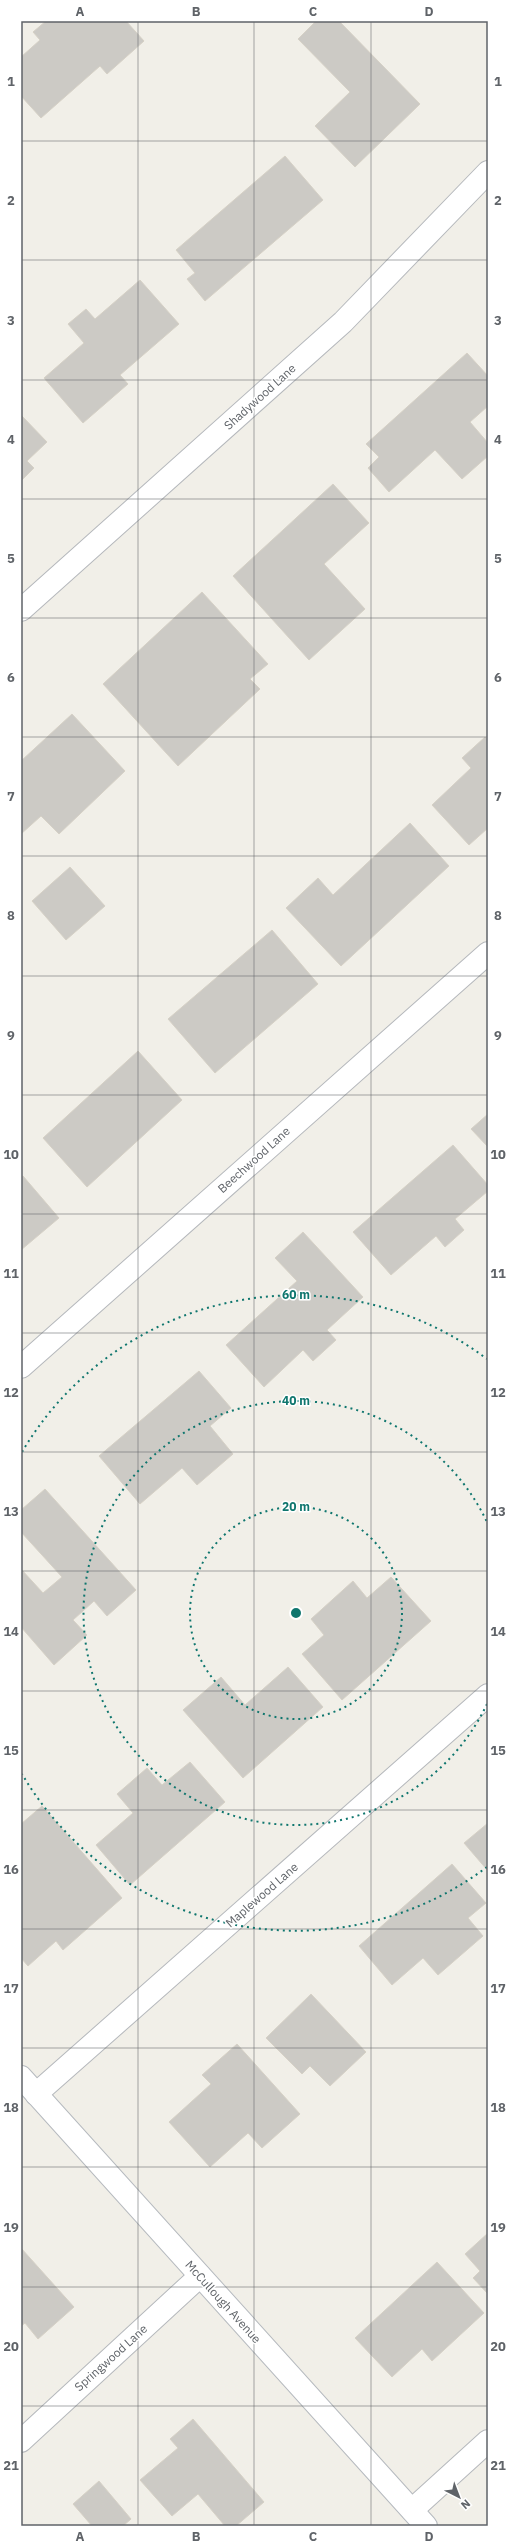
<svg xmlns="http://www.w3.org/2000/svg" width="509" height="2547" font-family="'IBM Plex Sans',sans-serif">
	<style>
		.building { fill: #cccac5; stroke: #d6d1c6 }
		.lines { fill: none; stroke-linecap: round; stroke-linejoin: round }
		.minor-casing { stroke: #b5b8bc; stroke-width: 24 }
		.secondary-casing { stroke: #b6babf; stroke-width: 24 }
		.minor { stroke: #fff; stroke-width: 22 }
		.secondary { stroke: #fff; stroke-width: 22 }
		.grid { fill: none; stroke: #5f6368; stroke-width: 1; stroke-opacity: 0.55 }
		.ring { fill: none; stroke: #0f766e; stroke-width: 2; stroke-dasharray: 2 4 }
		.labels { text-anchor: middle; stroke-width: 3; stroke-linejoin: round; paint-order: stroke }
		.street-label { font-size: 12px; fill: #5f6368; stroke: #fff }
		.centre { fill: #0f766e; stroke: #fff; stroke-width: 2 }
		.ring-label { font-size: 12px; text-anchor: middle; font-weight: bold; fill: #0f766e; stroke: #fff; stroke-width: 3; stroke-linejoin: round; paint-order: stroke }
		.neatline { fill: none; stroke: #5f6368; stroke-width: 1.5 }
		.grid-label { font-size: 13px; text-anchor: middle; font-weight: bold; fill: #5f6368 }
	</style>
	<rect width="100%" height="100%" fill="#f1efe8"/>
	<path class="building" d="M46,21H126L144,41L107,74L100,66L41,118L21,96V57L40,40L33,32Z
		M316,21H339L420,104L355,167L315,126L350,92L298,39Z
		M285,156L323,200L205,301L187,279L195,273L176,250Z
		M140,280L179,324L120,375L128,384L83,423L44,378L84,343L68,324L86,309L95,319Z
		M467,353L488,376V406L470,422L488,443V456L462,479L435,450L389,492L368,468L379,457L366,444Z
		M21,415L47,442L27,461L34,468L21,481Z
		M333,484L369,523L324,564L365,609L309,660L233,576Z
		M202,592L268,664L250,679L260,689L178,766L103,684Z
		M72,714L125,771L59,834L41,816L21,834V761Z
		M485,737L488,740V828L469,845L432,805L471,768L462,758Z
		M410,823L449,866L341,966L286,908L318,878L333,895Z
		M70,867L105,906L66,940L32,901Z
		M272,930L318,984L215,1073L168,1019Z
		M138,1051L182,1100L87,1187L43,1138Z
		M488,1114V1147L471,1129Z
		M453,1145L488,1185V1191L455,1219L464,1230L445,1247L436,1236L391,1275L353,1232Z
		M23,1176L59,1218L21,1250V1177Z
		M303,1232L363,1297L327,1330L336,1340L313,1361L303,1350L264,1387L226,1345L297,1281L275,1258Z
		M199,1371L231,1408L210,1426L233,1454L197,1485L182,1468L140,1504L99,1456Z
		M45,1489L136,1590L107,1616L94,1601L73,1620L87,1635L54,1665L21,1627V1569L43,1593L62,1577L21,1532V1510Z
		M391,1577L431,1621L342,1700L302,1654L324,1635L311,1619L353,1581L367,1598Z
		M288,1667L323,1707L243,1778L183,1710L221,1677L245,1705Z
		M190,1762L225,1802L130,1885L96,1845L133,1813L117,1794L147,1768L162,1785Z
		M42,1806L122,1898L63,1950L56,1941L28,1966L21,1958V1824Z
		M488,1823V1871L464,1843Z
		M452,1864L486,1903L468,1918L483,1936L438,1975L423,1958L392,1985L359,1946Z
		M311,1994L366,2052L330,2086L310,2066L302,2074L266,2038Z
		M237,2044L300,2114L262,2148L248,2133L210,2167L169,2122L211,2084L202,2075Z
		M488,2233V2294L473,2278L480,2271L465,2254Z
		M21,2248L74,2307L38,2339L25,2323L21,2326Z
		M437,2262L484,2313L432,2361L422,2349L392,2377L355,2338Z
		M193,2419L264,2502L236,2526H225L198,2494L172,2516L140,2480L178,2448L170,2439Z
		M99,2481L131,2519L123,2526H92L73,2504Z"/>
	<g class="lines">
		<g class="minor-casing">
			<path id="minor" d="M21,610L343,322L488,172
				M21,1367L488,953
				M36,2094L488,1695
				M21,2441L200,2276
				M412,2510L488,2441"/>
		</g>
		<g class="secondary-casing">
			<path id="secondary" d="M21,2077L426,2526"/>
		</g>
		<use href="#minor" class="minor"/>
		<use href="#secondary" class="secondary"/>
	</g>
	<path class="grid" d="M138,21V2526M254,21V2526M371,21V2526M21,141H488M21,260H488M21,380H488M21,499H488M21,618H488M21,737H488M21,856H488M21,976H488M21,1095H488M21,1214H488M21,1333H488M21,1452H488M21,1571H488M21,1691H488M21,1810H488M21,1929H488M21,2048H488M21,2167H488M21,2287H488M21,2406H488"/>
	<g class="ring">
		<circle cx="296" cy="1613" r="106"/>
		<path d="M487 1704A212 212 0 1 1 487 1522"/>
		<path d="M487 1867A318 318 0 0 1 22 1774M22 1452A318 318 0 0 1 487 1359"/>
	</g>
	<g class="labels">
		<g class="street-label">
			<text transform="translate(260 397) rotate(-42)" y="4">Shadywood Lane</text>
			<text transform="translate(254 1160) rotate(-42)" y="4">Beechwood Lane</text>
			<text transform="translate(262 1895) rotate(-41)" y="4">Maplewood Lane</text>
			<text transform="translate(223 2302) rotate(48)" y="4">McCullough Avenue</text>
			<text transform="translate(111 2358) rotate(-42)" y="4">Springwood Lane</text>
		</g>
	</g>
	<circle cx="296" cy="1613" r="6" class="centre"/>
	<g class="ring-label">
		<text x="296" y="1299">60 m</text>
		<text x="296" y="1405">40 m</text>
		<text x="296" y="1511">20 m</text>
	</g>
	<rect width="509" height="2547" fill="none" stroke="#ffffff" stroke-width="44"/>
	<g transform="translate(459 2497) rotate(138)" stroke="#ffffff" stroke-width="3" paint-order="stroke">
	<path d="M0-3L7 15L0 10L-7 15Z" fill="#5f6368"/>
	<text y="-6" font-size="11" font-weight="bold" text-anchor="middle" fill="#5f6368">N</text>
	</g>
	<rect x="22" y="22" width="465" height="2503" class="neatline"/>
	<g class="grid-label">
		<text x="80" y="16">A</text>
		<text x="196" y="16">B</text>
		<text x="313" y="16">C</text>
		<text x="429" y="16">D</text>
		<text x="11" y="86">1</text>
		<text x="498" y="86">1</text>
		<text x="11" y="205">2</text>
		<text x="498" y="205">2</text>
		<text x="11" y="325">3</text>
		<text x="498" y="325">3</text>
		<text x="11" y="444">4</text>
		<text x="498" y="444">4</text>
		<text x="11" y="563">5</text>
		<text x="498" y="563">5</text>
		<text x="11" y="682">6</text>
		<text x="498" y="682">6</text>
		<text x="11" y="801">7</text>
		<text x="498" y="801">7</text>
		<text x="11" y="920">8</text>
		<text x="498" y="920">8</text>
		<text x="11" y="1040">9</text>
		<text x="498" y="1040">9</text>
		<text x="11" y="1159">10</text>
		<text x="498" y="1159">10</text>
		<text x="11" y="1278">11</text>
		<text x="498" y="1278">11</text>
		<text x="11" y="1397">12</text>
		<text x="498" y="1397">12</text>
		<text x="11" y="1516">13</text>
		<text x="498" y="1516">13</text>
		<text x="11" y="1636">14</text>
		<text x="498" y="1636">14</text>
		<text x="11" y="1755">15</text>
		<text x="498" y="1755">15</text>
		<text x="11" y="1874">16</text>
		<text x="498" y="1874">16</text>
		<text x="11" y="1993">17</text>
		<text x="498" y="1993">17</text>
		<text x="11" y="2112">18</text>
		<text x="498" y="2112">18</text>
		<text x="11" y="2232">19</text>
		<text x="498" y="2232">19</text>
		<text x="11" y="2351">20</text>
		<text x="498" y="2351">20</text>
		<text x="11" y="2470">21</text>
		<text x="498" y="2470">21</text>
		<text x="80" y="2541">A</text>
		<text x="196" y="2541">B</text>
		<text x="313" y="2541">C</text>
		<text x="429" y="2541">D</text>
	</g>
</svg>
